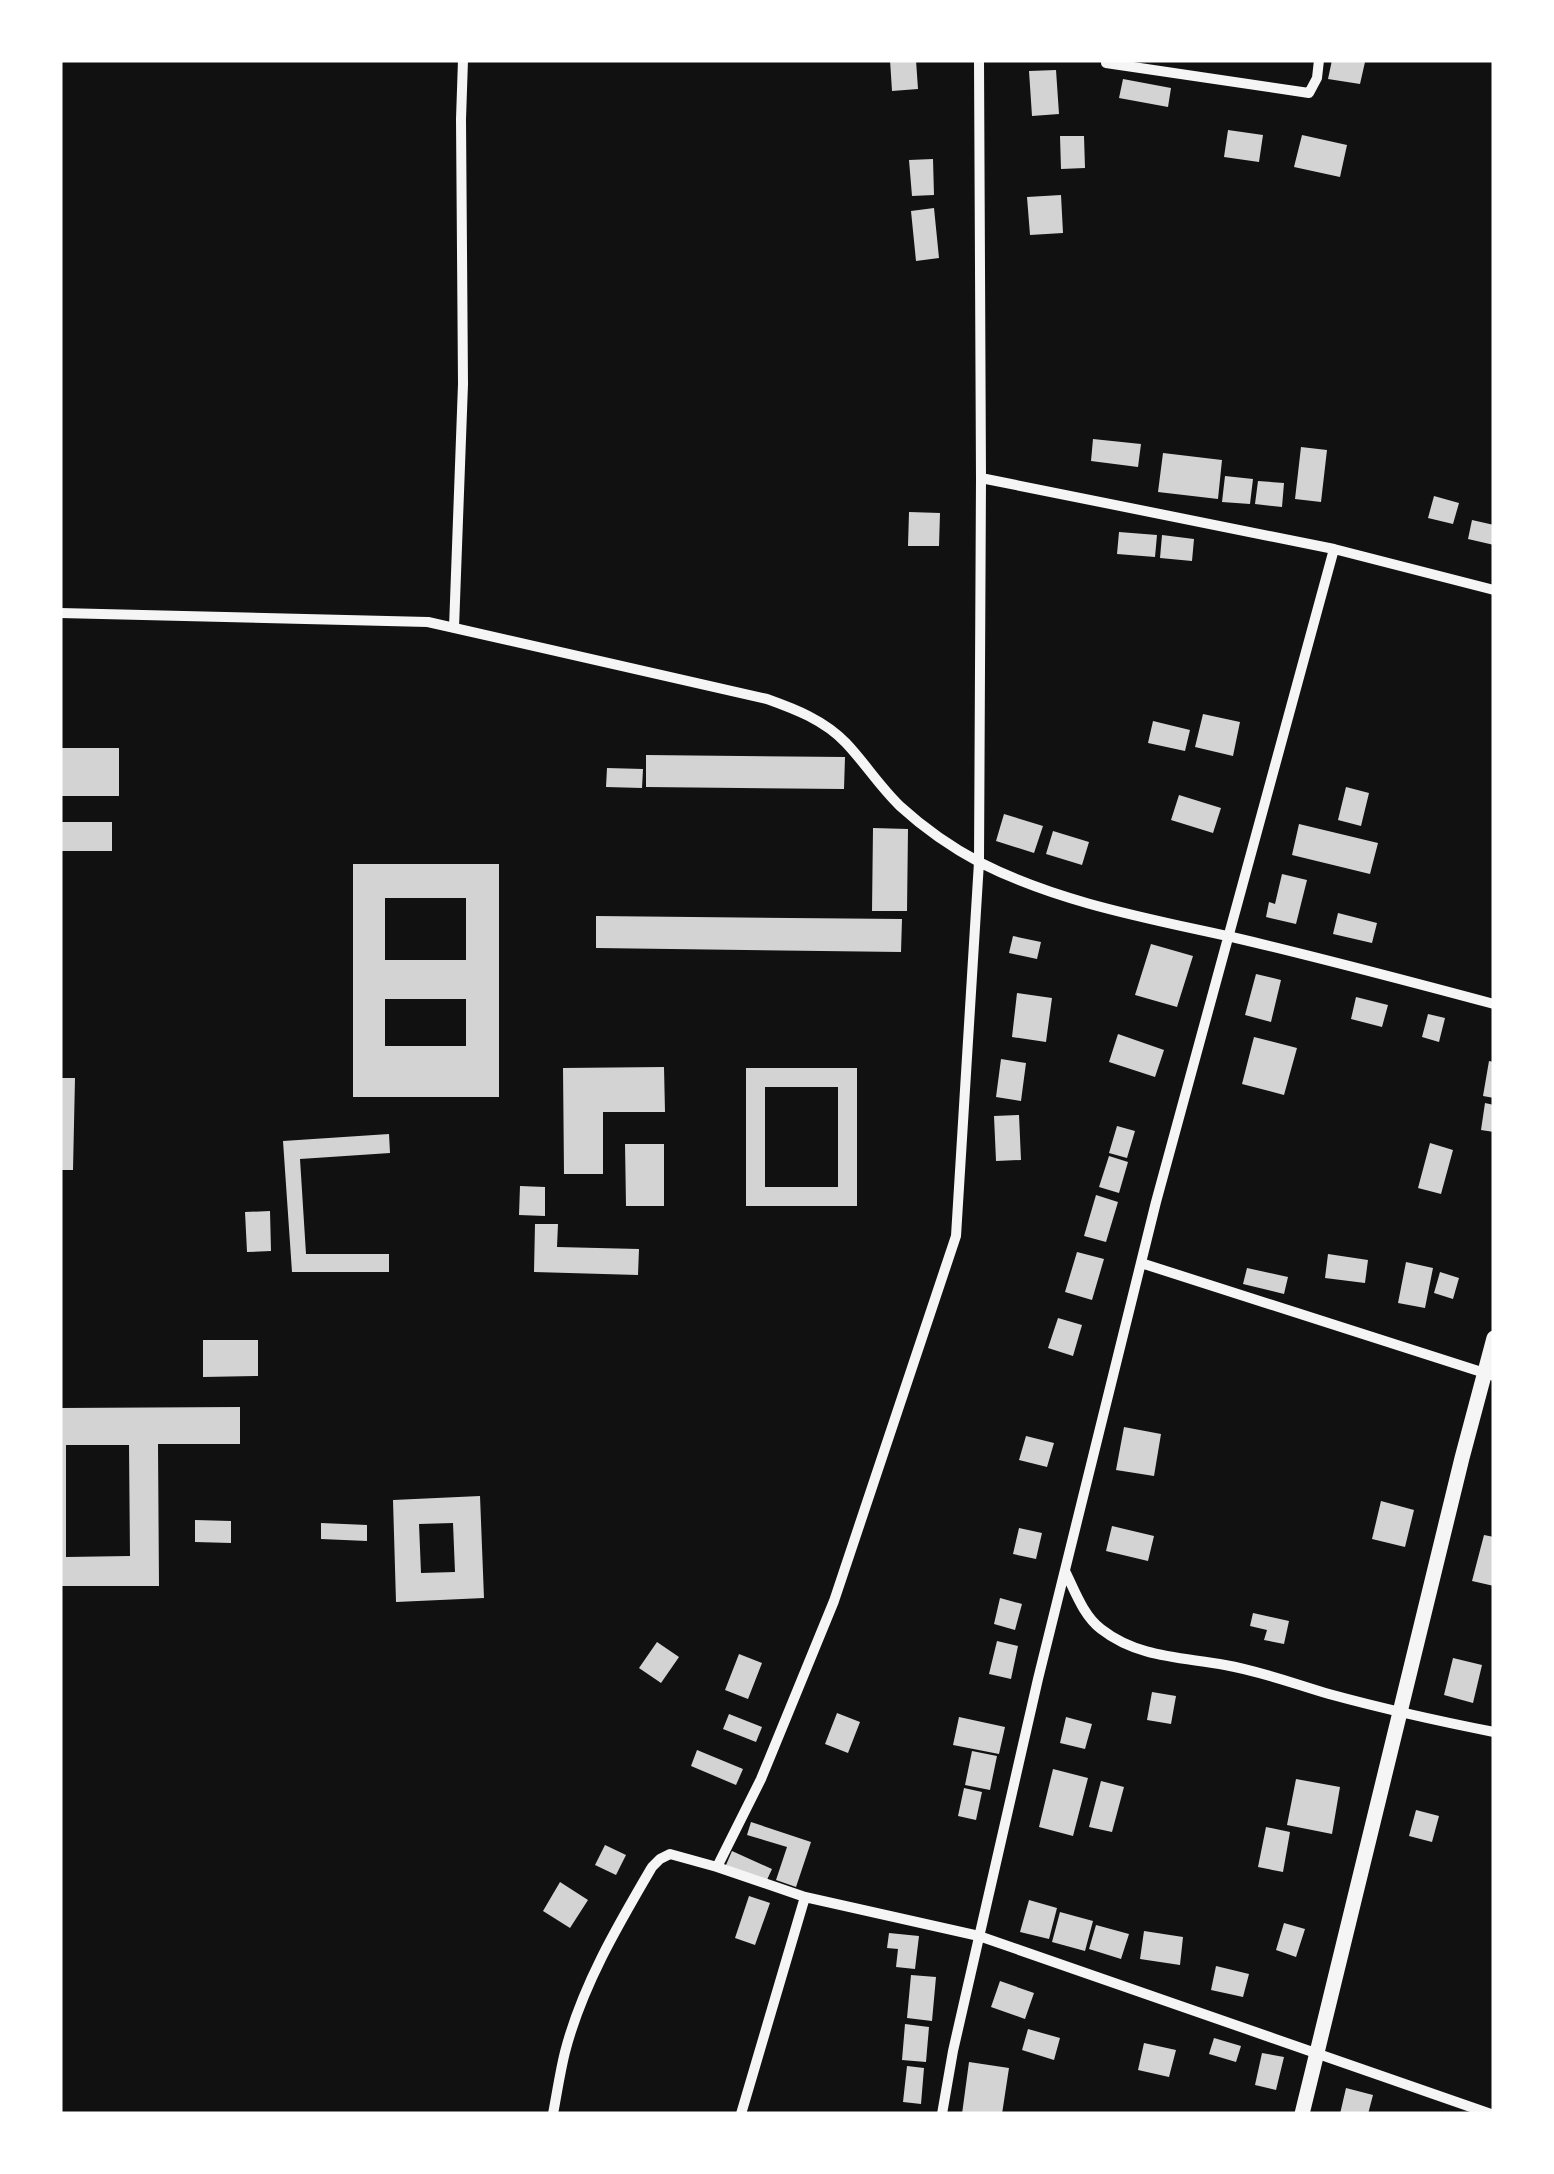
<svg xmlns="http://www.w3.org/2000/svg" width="1554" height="2174" font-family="'DM Sans',sans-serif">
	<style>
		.building { fill: #d3d3d3; fill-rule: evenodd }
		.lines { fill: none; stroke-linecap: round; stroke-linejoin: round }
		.minor { stroke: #f5f5f5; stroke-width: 10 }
		.tertiary { stroke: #f5f5f5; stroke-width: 15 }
	</style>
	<rect width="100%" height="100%" fill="#111"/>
	<path class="building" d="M890,60H916L918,89L892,91Z
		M1332,60L1365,62L1360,84L1328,79Z
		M1056,70L1059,114L1032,116L1029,71Z
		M1123,79L1171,88L1168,107L1119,98Z
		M1228,130L1263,135L1259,162L1224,157Z
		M1302,135L1347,145L1340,177L1294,167Z
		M1060,136H1084L1085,168L1061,169Z
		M933,159L934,195L912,196L909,160Z
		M1061,195L1063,233L1030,235L1027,197Z
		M934,208L939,258L916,261L911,211Z
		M1093,439L1141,444L1138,467L1091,461Z
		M1301,447L1327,450L1321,502L1295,499Z
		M1163,453L1222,460L1218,499L1158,492Z
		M1225,476L1253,479L1250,504L1222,502Z
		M1258,481L1284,483L1282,507L1255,504Z
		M1434,496L1459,503L1453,524L1428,518Z
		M909,512L940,513L939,546H908Z
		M1472,520L1494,525V545L1468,539Z
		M1119,532L1157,535L1155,557L1117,554Z
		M1162,535L1194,539L1192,561L1160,558Z
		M1203,714L1240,722L1233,756L1195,747Z
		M1153,721L1190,730L1185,751L1148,743Z
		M60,748H119V796H60Z
		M646,755L845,757L844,789L646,787Z
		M607,768L643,769L642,788L606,787Z
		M1346,787L1369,793L1361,826L1338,820Z
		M1179,795L1221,808L1213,833L1171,820Z
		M1004,814L1043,826L1034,853L996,841Z
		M60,822H112V851H60Z
		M1299,824L1378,843L1370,874L1292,855Z
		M873,828L908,829L907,911H872Z
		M1053,831L1089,842L1082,865L1046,854Z
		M353,864H499V1097H353ZM385,898H466V960H385ZM385,999H466V1046H385Z
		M1282,874L1307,880L1296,924L1266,917L1269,902L1275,904Z
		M1338,913L1377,923L1372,943L1333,934Z
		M596,916L902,919L901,952L596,948Z
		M1013,936L1041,942L1037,959L1009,953Z
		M1151,944L1193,956L1177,1007L1135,995Z
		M1256,974L1281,980L1271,1022L1245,1015Z
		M1017,993L1052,998L1046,1042L1012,1037Z
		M1356,997L1388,1005L1382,1027L1351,1019Z
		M1428,1014L1445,1018L1439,1042L1422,1037Z
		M1118,1034L1164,1050L1155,1077L1109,1062Z
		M1254,1037L1297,1048L1284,1095L1242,1084Z
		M1001,1059L1026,1063L1021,1101L996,1097Z
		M1489,1061L1494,1062V1098L1483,1096Z
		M664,1067L665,1112H603V1174H564L563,1068Z
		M746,1068H857V1206H746ZM765,1087H838V1187H765Z
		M60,1078H75L73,1170H60Z
		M1485,1103L1494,1105V1132L1481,1130Z
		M1019,1115L1021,1160L996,1161L994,1116Z
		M1117,1126L1135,1131L1127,1158L1109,1153Z
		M389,1134L390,1153L300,1159L306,1254H389V1272H292L283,1141Z
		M1430,1143L1453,1150L1441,1194L1418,1188Z
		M625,1144H664V1206H626Z
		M1109,1156L1128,1162L1119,1193L1099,1187Z
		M520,1186L545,1187V1216L519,1215Z
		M1096,1195L1118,1202L1106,1242L1084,1236Z
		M270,1211L271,1251L247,1252L245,1212Z
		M535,1224H558L557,1247L639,1249L638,1275L534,1272Z
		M1077,1252L1104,1259L1092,1300L1065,1292Z
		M1328,1254L1368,1260L1365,1283L1325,1278Z
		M1406,1262L1433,1268L1425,1308L1398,1303Z
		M1247,1268L1288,1277L1284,1294L1243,1284Z
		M1440,1272L1459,1278L1453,1299L1434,1293Z
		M1058,1318L1082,1325L1073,1356L1048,1348Z
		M203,1340H258V1376L203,1377Z
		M240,1407V1444H158L159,1586H60V1408ZM66,1445H129L130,1556L66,1557Z
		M1124,1427L1161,1434L1154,1476L1116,1470Z
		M1026,1436L1054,1443L1047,1467L1019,1460Z
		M480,1496L484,1598L396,1602L393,1500ZM453,1523L455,1572L421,1573L419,1524Z
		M1381,1501L1414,1510L1405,1547L1372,1539Z
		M195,1520L231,1521V1543L195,1542Z
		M321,1523L367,1525V1541L321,1539Z
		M1112,1526L1154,1536L1148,1561L1106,1551Z
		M1019,1528L1042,1533L1036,1559L1013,1554Z
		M1484,1535L1494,1537V1586L1472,1581Z
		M1000,1598L1022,1604L1015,1630L994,1624Z
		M1253,1613L1289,1621L1284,1644L1264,1640L1267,1630L1250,1626Z
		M997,1641L1018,1646L1011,1679L989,1674Z
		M657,1642L679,1657L661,1683L639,1668Z
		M739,1654L762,1663L748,1699L725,1690Z
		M1453,1658L1482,1665L1473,1703L1444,1695Z
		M1152,1692L1176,1696L1171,1724L1147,1720Z
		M837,1713L860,1722L848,1753L825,1744Z
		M729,1714L762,1727L756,1742L723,1729Z
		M959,1717L1005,1727L999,1754L953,1745Z
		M1066,1717L1092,1724L1085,1749L1060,1743Z
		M697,1750L743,1769L736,1785L691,1766Z
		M972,1751L997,1756L990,1790L965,1785Z
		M1053,1769L1088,1778L1073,1836L1039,1827Z
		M1296,1779L1340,1787L1332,1834L1287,1825Z
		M1101,1781L1124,1787L1112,1832L1089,1827Z
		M964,1788L982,1792L976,1820L958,1816Z
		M1416,1810L1439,1816L1432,1842L1409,1836Z
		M751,1822L811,1842L796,1887L776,1880L787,1847L747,1835Z
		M1266,1827L1290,1832L1283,1872L1258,1867Z
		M605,1845L626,1855L616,1875L595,1865Z
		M732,1851L772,1869L766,1882L726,1865Z
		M560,1882L588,1900L570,1928L543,1911Z
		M749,1896L770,1903L755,1945L735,1938Z
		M1029,1900L1057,1908L1049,1939L1020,1932Z
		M1060,1912L1093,1921L1085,1951L1052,1942Z
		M1284,1923L1305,1929L1296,1957L1276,1950Z
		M1096,1925L1129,1934L1121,1959L1089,1949Z
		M1144,1931L1183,1937L1180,1965L1140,1959Z
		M889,1933L919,1936L915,1969L896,1967L898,1949L887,1948Z
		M1216,1966L1249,1974L1243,1997L1211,1990Z
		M911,1975L936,1977L932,2021L907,2018Z
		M1000,1981L1034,1993L1025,2019L991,2007Z
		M905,2024L929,2027L926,2062L902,2060Z
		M1028,2029L1060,2038L1054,2060L1022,2050Z
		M1214,2038L1241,2046L1236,2062L1209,2054Z
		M1144,2043L1176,2050L1169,2077L1138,2070Z
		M1262,2053L1284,2057L1276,2090L1255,2085Z
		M969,2062L1009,2068L1002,2114H962Z
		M907,2066L924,2068L921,2104L903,2102Z
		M1346,2088L1373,2095L1368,2114H1340Z"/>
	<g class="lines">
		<path class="minor" d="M1106,63L1309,93L1317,78L1319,60
			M981,478L1334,549
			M60,613L428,622L767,699C795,709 824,720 846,743C865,763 880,787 900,806C924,828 953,848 981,863C1060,903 1151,919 1236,938C1322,958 1408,981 1494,1004
			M454,628L463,384L461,119L463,60
			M1141,1263L1494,1376
			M1065,1571C1075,1591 1083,1615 1101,1629C1138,1658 1182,1657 1225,1665C1260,1671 1295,1684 1329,1694C1384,1709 1438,1721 1494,1732
			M717,1867L761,1779L834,1601L956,1236L979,862L981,478L979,60
			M553,2114C557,2093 560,2072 565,2052C582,1986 618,1925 652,1867L660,1859L670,1854L717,1867L805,1897L979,1936L1491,2114
			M741,2114L805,1897
			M942,2114L953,2051L1038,1679L1156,1202L1334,549L1494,590"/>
		<path class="tertiary" d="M1302,2114L1462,1458L1494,1338"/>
	</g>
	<rect width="1554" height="2174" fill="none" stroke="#ffffff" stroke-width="125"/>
</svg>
